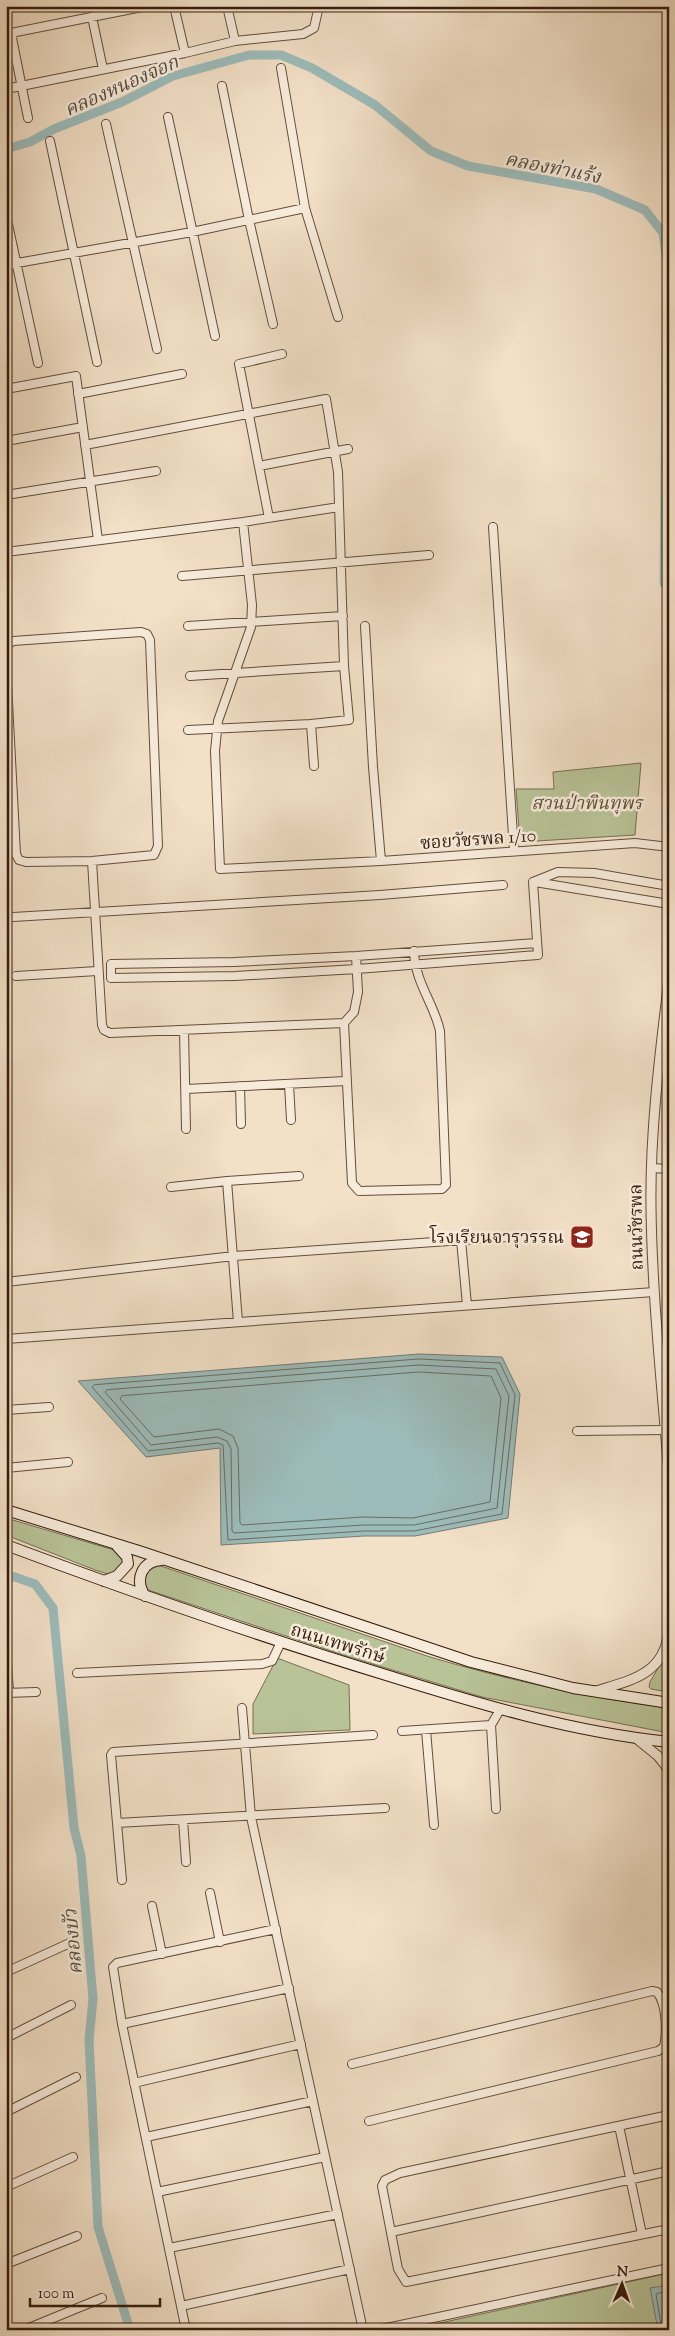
<svg xmlns="http://www.w3.org/2000/svg" width="675" height="2336" font-family="'Sorts Mill Goudy','Noto Serif Thai',serif">
	<style>
		.green { fill: #b8c397; stroke: #767051 }
		.water { fill: #9cbcbb; stroke: #737c75 }
		.lines { fill: none; stroke-linecap: round; stroke-linejoin: round }
		.shore { stroke: #686c63; stroke-width: 1 }
		.canal { stroke: #9cbcbb; stroke-width: 9 }
		.minor-casing { stroke: #644d3a; stroke-width: 10 }
		.tertiary-casing { stroke: #644d3a; stroke-width: 11 }
		.secondary-casing { stroke: #351c0b; stroke-width: 12 }
		.minor { stroke: #f7ebdb; stroke-width: 8 }
		.tertiary { stroke: #f7ebdb; stroke-width: 9 }
		.secondary { stroke: #f7ebdb; stroke-width: 10 }
		.labels { text-anchor: middle; stroke-width: 5; stroke-linejoin: round; paint-order: stroke }
		.park-label { font-size: 18px; font-style: italic; fill: #5c4e35; stroke: #f7ebdb }
		.street-label { font-size: 18px; fill: #351c0b; stroke: #f7ebdb }
		.poi-label { font-size: 18px; fill: #351c0b; stroke: #f7ebdb; text-anchor: end }
		.water-label { font-size: 19px; font-style: italic; fill: #544c40; stroke: #f7ebdb }
	</style>
	<rect width="100%" height="100%" fill="#f2e0c7"/>
	<filter id="stains"><feTurbulence type="fractalNoise" baseFrequency=".004" numOctaves="4"/><feColorMatrix values="0 0 0 0 .2 0 0 0 0 .09 0 0 0 0 .02 0 0 0 .5 -.17"/></filter>
	<radialGradient id="worn" r=".72"><stop offset=".6" stop-color="#630" stop-opacity="0"/><stop offset="1" stop-color="#630" stop-opacity=".3"/></radialGradient>
	<path class="green" d="M641,763L635,835L520,842L516,789H554L553,772Z
		M6,1518L114,1550L121,1557L123,1562L117,1573L108,1574L95,1570L6,1535Z
		M158,1565L430,1657C508,1680 588,1698 669,1708V1733L482,1697L343,1655L148,1590L144,1584L146,1570L152,1566Z
		M669,1649V1692L651,1689L649,1687L650,1682Z
		M277,1658L349,1685L350,1730L253,1734V1704Z
		M669,2273V2330H408Z"/>
	<path class="water" d="M419,1354L502,1357L520,1394L508,1518L415,1536H364L221,1545L220,1448L146,1457L78,1381Z
		M669,2285V2330H658L650,2288Z"/>
	<g class="lines">
		<path class="shore" d="M419,1359L500,1363L515,1395L502,1514L414,1531H364L228,1540L223,1445L218,1443L148,1451L92,1387L94,1385Z
			M419,1365L496,1369L509,1396L497,1508L414,1525H364L234,1533L232,1531L231,1449L227,1441L217,1437L151,1445L105,1392L107,1390Z
			M419,1372L491,1376L501,1398L490,1502L413,1518L363,1517L242,1525L240,1523L238,1448L233,1436L219,1429L154,1437L120,1399L122,1396Z
			M662,2330L656,2294L669,2290"/>
		<path class="canal" d="M6,149L30,142L54,129L122,102L173,76L249,55H281L312,68L375,105L431,151L468,166L596,189L645,210L663,233L667,262L664,583L669,585
			M6,1574L35,1584L53,1608L74,1828L81,1856L93,1999L89,2040L98,2227L130,2330"/>
		<g class="minor-casing">
			<path id="minor" d="M174,6L185,53
				M227,6L235,41
				M92,17L103,69
				M11,33L28,118
				M6,34L147,6
				M281,68L305,208L338,317
				M222,86L249,220L273,324
				M6,89L185,53L235,41L303,34L314,28L319,6
				M168,117L215,336
				M106,124L157,349
				M50,141L97,362
				M6,215L38,363
				M6,265L192,232L305,208
				M6,389L76,376L98,540
				M78,394L182,374
				M6,441L83,427
				M85,445L326,399L338,472L344,666
				M259,466L348,449
				M6,495L156,471
				M269,518L239,364L282,354
				M243,522L252,605L251,627L218,721L215,751L220,869L381,861L635,843L669,847
				M493,527L514,851
				M6,552L243,522L339,507
				M182,576L429,555
				M188,626L343,616
				M365,626L373,767L381,861
				M6,648L7,645L13,641L141,632L147,634L150,640L158,846L154,855L92,861L26,862L19,860L16,854L6,664
				M190,676L344,666L349,720L311,724
				M188,730L311,724L314,766
				M92,861L102,1025L104,1030L110,1033L344,1023
				M533,882L538,955L357,969L235,976L111,978V964L234,962L356,956L537,943
				M533,882L558,872L594,873L669,886
				M535,882L669,904
				M13,917L380,895L503,885
				M356,956L358,992L354,1012L344,1023L352,1183L359,1191L442,1189L446,1185L440,1031C434,1003 415,983 414,951
				M16,976L97,971
				M184,1030L186,1129
				M289,1084L291,1120
				M240,1086L241,1124
				M186,1089L346,1081
				M652,1168L669,1169
				M227,1181L299,1176
				M171,1187L227,1181L238,1322
				M461,1240L467,1305
				M6,1282L234,1256L507,1237
				M6,1339L654,1292
				M659,1353H669
				M6,1410L49,1407
				M577,1431L665,1430
				M6,1468L68,1462
				M6,1646L9,1692
				M77,1673L262,1664L272,1661L281,1642
				M6,1693L36,1692
				M242,1708L251,1817L363,2330
				M491,1725L496,1809
				M426,1730L434,1825
				M402,1731L491,1725L500,1710
				M183,1820L186,1862
				M117,1823L385,1808
				M122,1880L111,1755L113,1752L373,1735
				M210,1893L220,1942
				M152,1906L162,1954
				M6,1972L72,1942
				M122,2024L289,1988
				M6,2038L71,2005
				M352,2064L652,1991L657,1992C667,2004 667,2032 664,2047L658,2051L369,2121
				M134,2083L301,2044
				M6,2112L76,2077
				M669,2115L400,2173L385,2180L382,2186L398,2269L406,2282L669,2229
				M619,2126L642,2234
				M146,2137L313,2101
				M6,2187L73,2157
				M157,2192L325,2157
				M391,2232L669,2171
				M169,2248L338,2214
				M6,2264L77,2236
				M181,2306L350,2269
				M24,2330L102,2298
				M186,2330L122,2024L113,1967L117,1963L276,1929
				M377,2330L669,2268"/>
		</g>
		<g class="tertiary-casing">
			<path id="tertiary" d="M669,979C660,1053 650,1130 651,1206C652,1296 662,1386 669,1475
				M596,1691C631,1680 664,1675 669,1631
				M637,1739L658,1756L669,1770"/>
		</g>
		<g class="secondary-casing">
			<path id="secondary" d="M6,1510L139,1551L471,1662L573,1688L669,1703
				M6,1545C132,1592 258,1636 386,1675C479,1704 572,1732 669,1742
				M104,1581L117,1576L128,1564L127,1557L117,1546
				M145,1596C134,1579 142,1561 162,1560"/>
		</g>
		<use href="#minor" class="minor"/>
		<use href="#tertiary" class="tertiary"/>
		<use href="#secondary" class="secondary"/>
	</g>
	<defs>
		<g id="school-square" transform="scale(1.25)"><rect x="-9" y="-9" width="18" height="18" rx="4" fill="#8f2418" stroke="#f7ebdb"/><path d="M0-5L7-2L0 1L-7-2ZM-4 1L0 2.5L4 1V4Q0 6-4 4Z" fill="#fff"/></g>
	</defs>
	<g fill-rule="evenodd">
		<use href="#school-square" x="582" y="1237"/>
	</g>
	<g class="labels">
		<g class="park-label">
			<text x="587" y="809">สวนป่าพินทุพร</text>
		</g>
		<g class="street-label">
			<text transform="translate(478 839) rotate(-4)" y="6">ซอยวัชรพล 1/10</text>
			<text transform="translate(636 1227) rotate(-91)" y="6">ถนนวัชรพล</text>
			<text transform="translate(338 1643) rotate(17)" y="6">ถนนเทพรักษ์</text>
		</g>
		<g class="poi-label">
			<text x="564" y="1243">โรงเรียนจารุวรรณ</text>
		</g>
		<g class="water-label">
			<text transform="translate(121 85) rotate(-24)" y="7">คลองหนองจอก</text>
			<text transform="translate(553 167) rotate(11)" y="7">คลองท่าแร้ง</text>
			<text transform="translate(72 1942) rotate(-95)" y="7">คลองบัว</text>
		</g>
	</g>
	<rect width="675" height="2336" fill="none" stroke="#f2e0c7" stroke-width="25"/>
	<rect x="8" y="8" width="660" height="2321" fill="none" stroke="#351c0b" stroke-width="2.5"/>
	<rect x="12" y="12" width="650" height="2311" fill="none" stroke="#351c0b"/>
	<g transform="translate(622 2284) rotate(2)" stroke="#f7ebdb" stroke-width="4" paint-order="stroke">
	<path d="M0-4L9 19L0 12L-9 19Z" fill="#351c0b"/>
	<text y="-8" font-size="14" font-weight="bold" text-anchor="middle" fill="#351c0b">N</text>
	</g>
	<path d="M30 2298v8h130v-8" fill="none" stroke="#351c0b" stroke-width="2.5"/>
	<text x="38" y="2298" font-size="15" fill="#351c0b" stroke="#f7ebdb" stroke-width="4" paint-order="stroke">100 m</text>
	<rect width="100%" height="100%" filter="url(#stains)"/>
	<rect width="100%" height="100%" fill="url(#worn)"/>
</svg>
